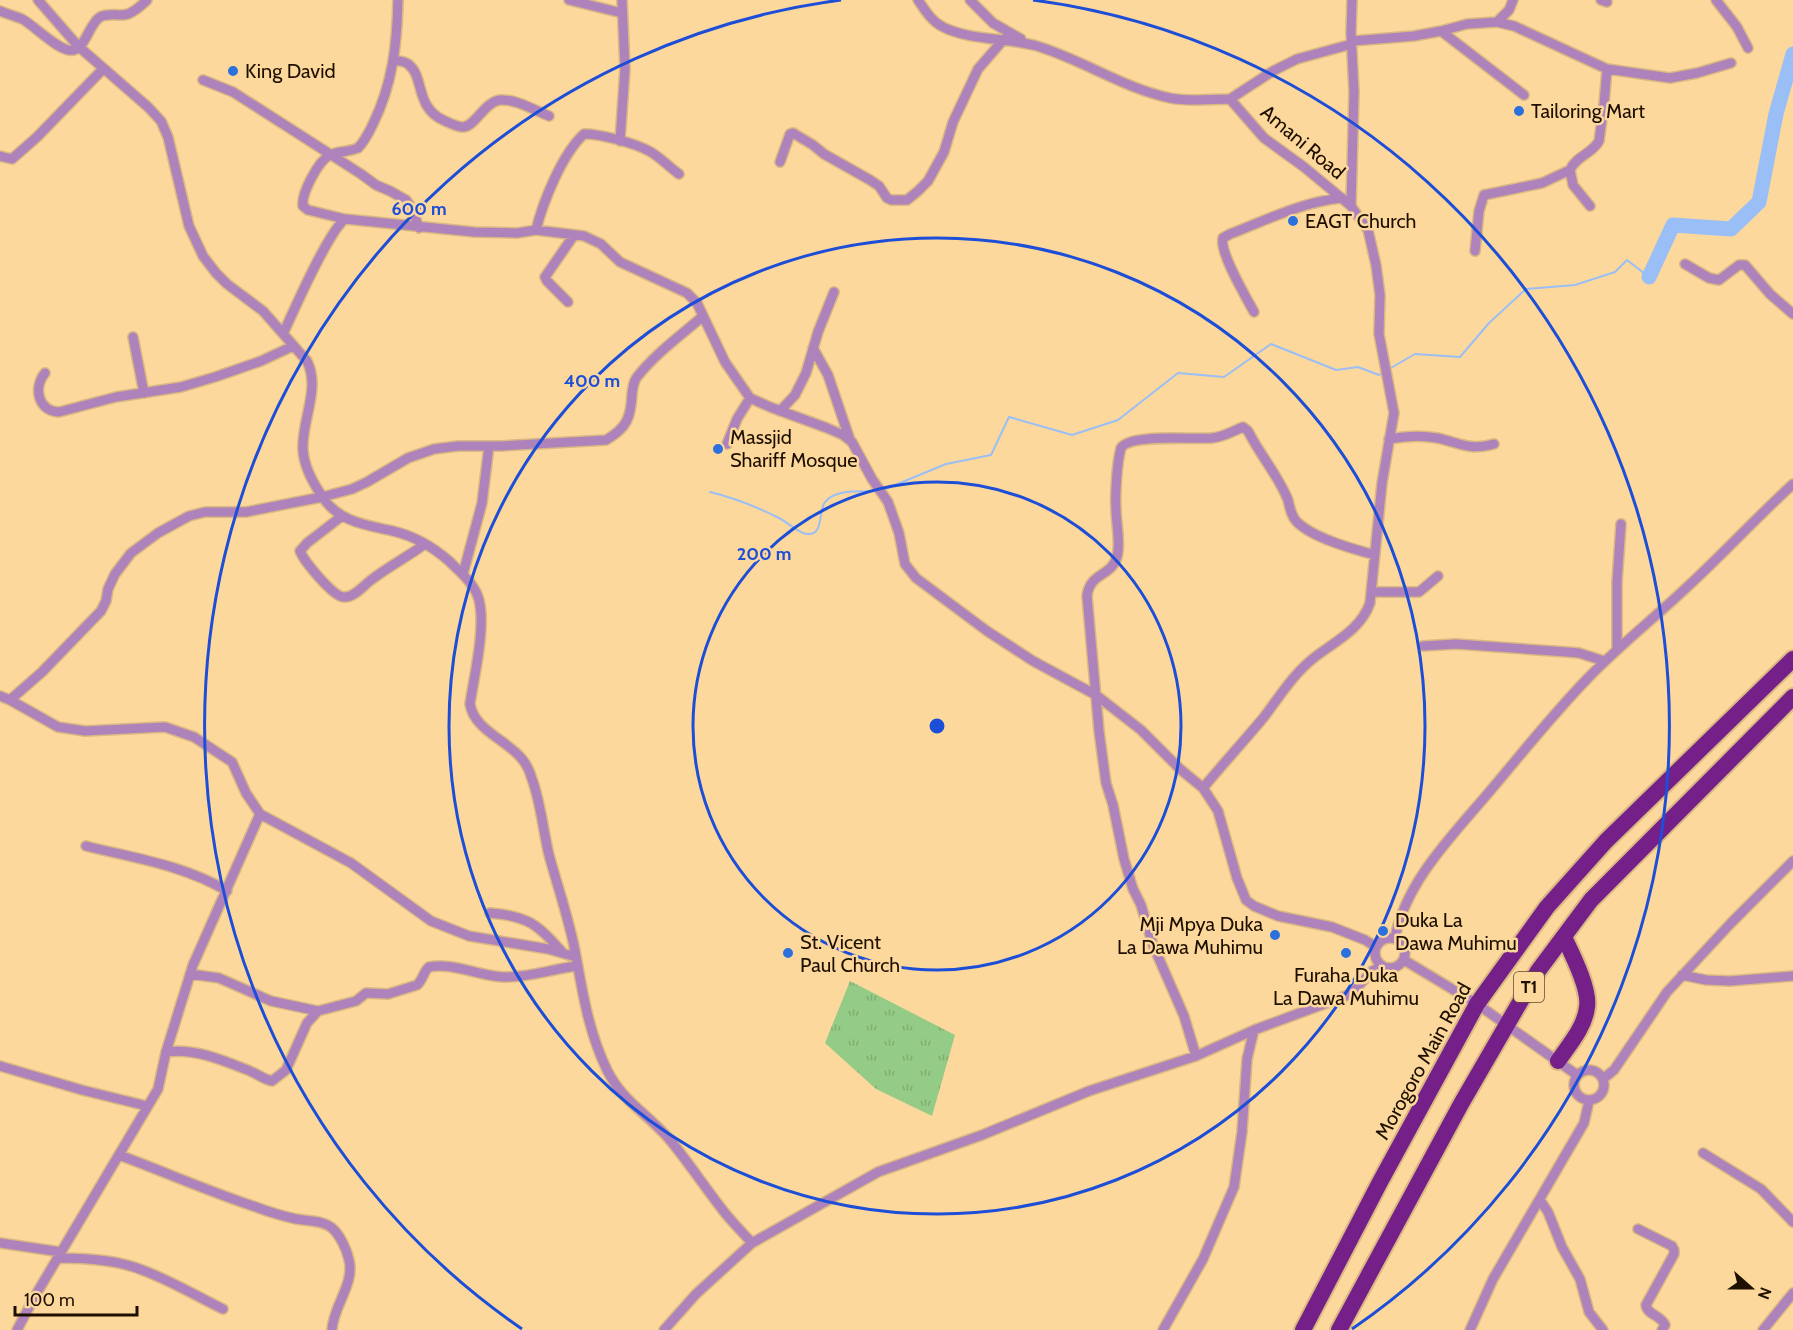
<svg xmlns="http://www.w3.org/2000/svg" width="1793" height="1330" font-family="Cabin,sans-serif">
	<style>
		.park { fill: url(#park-tufts) }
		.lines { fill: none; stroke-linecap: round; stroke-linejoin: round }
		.stream { stroke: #9abef6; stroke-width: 2 }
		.river { stroke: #9abef6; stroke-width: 15 }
		.minor-casing { stroke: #d9b883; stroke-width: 12 }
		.trunk-casing { stroke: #d9b883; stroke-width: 20 }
		.minor { stroke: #ae82ba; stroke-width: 9 }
		.trunk { stroke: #742088; stroke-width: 16 }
		.ring { fill: none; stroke: #1d4ed8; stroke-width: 3 }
		.poi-dot { fill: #2b71dd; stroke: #fdd89c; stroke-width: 2 }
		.labels { text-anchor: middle; stroke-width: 5; stroke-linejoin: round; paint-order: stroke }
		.shield { fill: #fdd89c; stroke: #614c2f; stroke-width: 1.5 }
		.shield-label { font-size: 18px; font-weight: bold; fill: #1e1000 }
		.poi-label { font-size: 20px; fill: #1e1000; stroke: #fdd89c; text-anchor: start }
		.street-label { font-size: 20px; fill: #1e1000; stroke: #fdd89c }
		.centre { fill: #1d4ed8; stroke: #fdd89c; stroke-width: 3 }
		.ring-label { font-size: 18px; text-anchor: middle; font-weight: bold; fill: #1d4ed8; stroke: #fdd89c; stroke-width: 5; stroke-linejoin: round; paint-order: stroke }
	</style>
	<defs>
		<pattern id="park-tufts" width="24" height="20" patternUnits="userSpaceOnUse" patternTransform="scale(1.5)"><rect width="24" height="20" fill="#94cb86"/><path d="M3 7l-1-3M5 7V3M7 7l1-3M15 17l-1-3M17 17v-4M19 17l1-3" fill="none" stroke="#7fad72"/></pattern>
	</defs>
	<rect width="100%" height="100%" fill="#fdd89c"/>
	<path class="park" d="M850,981L955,1035L932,1116L876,1089L825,1043Z"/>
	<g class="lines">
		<path class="stream" d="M1389,369L1415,354L1460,357L1489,323L1526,289L1575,285L1615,272L1627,260L1649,277
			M883,490L946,464L991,455L1009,417L1072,435L1118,420L1178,373L1224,377L1271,344L1336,370L1358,367L1379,375L1384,372
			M710,492C735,498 757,507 779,518C787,522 800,534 807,534C824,536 818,511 825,502C836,488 862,492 878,491"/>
		<path class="river" d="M1649,277L1673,225L1731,229L1759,202L1776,114L1793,54"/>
		<g class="minor-casing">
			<path id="minor" d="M38,0L78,46L148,107L161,121L168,137L189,226L203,256L216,273L227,284L263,311L307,361C321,389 301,421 303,450C304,466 313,483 322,496C338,522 366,525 393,531C414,536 433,547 449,561C460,572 475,584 479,600C486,628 474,676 470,704C474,730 507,740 522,759C527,765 530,772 532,779C541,804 543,830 549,855C558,888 570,922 576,956C583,995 589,1033 607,1070C623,1102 647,1113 670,1140C689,1163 706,1189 725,1213C733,1223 743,1233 752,1243
				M569,0L622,13
				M918,0C925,10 931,21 943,27C968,40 1008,38 1037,46C1083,60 1123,88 1170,98C1189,102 1211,99 1230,99L1264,138L1304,167L1351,206L1368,230L1376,265L1380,295L1379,334L1394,413L1382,483L1370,603C1361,629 1336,641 1315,657C1293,674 1280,696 1264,717C1244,741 1223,764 1203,788
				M970,0L993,23L1021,39
				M1601,0L1607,2
				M1716,0L1737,27L1748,48
				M0,11C7,14 15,16 22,19C34,25 61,54 74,50C87,45 89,24 100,17C109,12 119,17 128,14C135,11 142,5 147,0
				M1497,22L1509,10L1513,0
				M1441,31L1524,95
				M1352,41L1414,36L1441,31L1467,24L1497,22L1514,26L1607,69L1670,78L1697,73L1731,63
				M394,60C399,61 404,61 408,64C425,76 414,108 445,121C450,123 457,127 463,127C475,127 484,102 500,100C516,99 534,110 549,116
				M203,80L233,92L361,174L376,185L390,191L406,200L412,208L419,228
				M1230,99L1273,71L1297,59L1352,44
				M620,141L625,69L622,0
				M0,156L12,159L37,137L103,69
				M780,162L790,134L793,133L813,145L824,154L870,180L879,186L887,198L891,200H907L918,191L928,181L944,152L953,122L978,69L1004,39
				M1351,206L1354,92L1351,33L1352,0
				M1590,206L1573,185L1570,170C1576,156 1592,154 1599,141L1604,104L1607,69
				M345,219L308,210L303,206C301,194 318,161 330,155C338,151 349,152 358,148C365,141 369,132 373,124C393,83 397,44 398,0
				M536,230C543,202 562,154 584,134C601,134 634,143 649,151C659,156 669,167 679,174
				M1475,251L1479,211L1484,195L1542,183L1570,170
				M1685,264L1709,278L1719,280L1739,265H1745L1770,294L1793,314
				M568,302L547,281L545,277L574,235
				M1254,312C1246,297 1219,252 1223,238L1230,234C1267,220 1301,202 1342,198
				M283,334C294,310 328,232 345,219L474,232L517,233L536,230L584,236L601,244L620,262L687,293L697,303L725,362L750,398L770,407L827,428L843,435L852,442L872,479L888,502L899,533L905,564L916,578L987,631L1033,661L1096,695L1141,730L1180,769L1203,788L1218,811L1237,878L1246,900L1254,906L1278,916L1332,927L1365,940L1376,947
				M133,337L144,393
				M813,348L828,375L850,440
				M45,373C33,388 38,411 59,412L116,397L181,387L215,377L261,361L293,346
				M780,411L795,395L806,373L818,332L834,292
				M1389,439C1405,436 1421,435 1437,438C1461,443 1468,451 1494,444
				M727,444L737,419L750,398
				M342,516L307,543L300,551C304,561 333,597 344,597C354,598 363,586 371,580C388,567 407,557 425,544
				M463,574L482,503L489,446
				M1371,592H1419L1438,576
				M1423,646L1456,644L1567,652L1579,653L1604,661
				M1617,649V582L1621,524
				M0,696L10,700L58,727L85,731L165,727L194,737L232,762L246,793L260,814L351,863L431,921L469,936L548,949L576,957
				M10,700L42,672L101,611L106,601L108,589L115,574L131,553L158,533L189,516L205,512H246L322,497L352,489L367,482L408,458L434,449L458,446H501L606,440C627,428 631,417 632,394C633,388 633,382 637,377C655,354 680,336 702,317
				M86,846C133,858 184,865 227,891
				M490,913C529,916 538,925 563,953
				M1375 953a15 15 0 1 1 30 0a15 15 0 1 1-30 0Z
				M1395,938C1406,881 1453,835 1490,791C1522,753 1554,713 1588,678C1619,646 1653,619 1685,589C1722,555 1756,518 1793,484
				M1404,960L1477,1004L1577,1075
				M190,974L219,978L271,1001L318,1011
				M1682,975L1706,980L1730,981L1793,976
				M166,1052C193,1048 220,1059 245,1069C255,1072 262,1079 272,1081L286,1070L307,1023L318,1011L356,1001L366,993L388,994L417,985C423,980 423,972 429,967C451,962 480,976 503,977C528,978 552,969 577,966
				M1196,1056L1184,1016L1153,945L1141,905L1133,889L1124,859L1113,805L1106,783L1099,731L1087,596C1090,572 1111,577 1117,557C1121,542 1116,524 1116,509C1115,494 1117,462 1121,448C1130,433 1194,440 1212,438C1224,437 1233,431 1243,427L1248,431C1260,455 1278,475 1288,500C1290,508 1291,516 1297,522C1313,538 1353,549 1375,555
				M0,1066L82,1090L147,1106
				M1574 1085a15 15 0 1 1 30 0a15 15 0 1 1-30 0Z
				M1603,1079L1614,1070L1667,992L1731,923L1793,861
				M1703,1153L1761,1189L1793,1222
				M119,1155C165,1172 210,1192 256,1207C269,1212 283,1216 296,1219C307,1221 322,1220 332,1228C340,1235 347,1250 349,1260C355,1284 333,1306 332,1330
				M1540,1200L1548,1212L1562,1247L1580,1279L1589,1312L1603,1330
				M1638,1229L1672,1246L1674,1250V1254L1646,1305C1647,1315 1661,1315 1665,1325L1662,1330
				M0,1243L61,1252
				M58,1258C85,1258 118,1260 142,1270C170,1280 196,1296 223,1309
				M17,1330L35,1296L158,1089L166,1052L193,965L260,814
				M664,1330L696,1294L752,1243L878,1172L982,1135L1089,1091L1196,1056L1254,1030L1351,994L1372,971L1382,966
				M1163,1330L1203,1259L1234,1187L1242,1132L1247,1059L1254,1030
				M1470,1330L1493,1279L1584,1123L1589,1101
				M1763,1330L1793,1293"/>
		</g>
		<g class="trunk-casing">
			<path id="trunk" d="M1558,1061C1569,1045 1585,1027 1587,1007C1590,989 1572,954 1564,937
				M1303,1330L1380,1182L1477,1004L1547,907L1606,841L1793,659
				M1339,1330L1461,1104L1538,971L1591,900L1793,697"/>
		</g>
		<use href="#minor" class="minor"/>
		<use href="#trunk" class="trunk"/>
	</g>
	<g class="ring">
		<circle cx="937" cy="726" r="244"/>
		<circle cx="937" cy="726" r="488"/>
		<path d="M522 1329A732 732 0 0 1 841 0M1033 0A732 732 0 0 1 1352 1329"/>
	</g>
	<g class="poi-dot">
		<circle cx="233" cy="71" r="6"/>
		<circle cx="1519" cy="111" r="6"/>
		<circle cx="1293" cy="221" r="6"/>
		<circle cx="718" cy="449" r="6"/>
		<circle cx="1383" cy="931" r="6"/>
		<circle cx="1275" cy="935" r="6"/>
		<circle cx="788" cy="953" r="6"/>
		<circle cx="1346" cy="953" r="6"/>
	</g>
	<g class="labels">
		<rect class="shield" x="1514" y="972" width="30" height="30" rx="4.5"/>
		<g class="shield-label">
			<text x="1529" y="993">T1</text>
		</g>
		<g class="poi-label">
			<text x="245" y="78">King David</text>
			<text x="1531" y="118">Tailoring Mart</text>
			<text x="1305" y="228">EAGT Church</text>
			<text x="730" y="444">Massjid<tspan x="730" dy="23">Shariff Mosque</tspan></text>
			<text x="1395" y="927">Duka La<tspan x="1395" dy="23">Dawa Muhimu</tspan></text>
			<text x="1263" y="931" text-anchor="end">Mji Mpya Duka<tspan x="1263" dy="23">La Dawa Muhimu</tspan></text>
			<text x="800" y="949">St. Vicent<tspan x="800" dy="23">Paul Church</tspan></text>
			<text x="1346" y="982" text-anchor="middle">Furaha Duka<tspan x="1346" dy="23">La Dawa Muhimu</tspan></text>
		</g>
		<g class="street-label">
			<text transform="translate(1303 142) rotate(40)" y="7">Amani Road</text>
			<text transform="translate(1423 1061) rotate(-61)" y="7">Morogoro Main Road</text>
		</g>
	</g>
	<circle cx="937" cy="726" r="9" class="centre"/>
	<g class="ring-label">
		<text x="419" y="215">600 m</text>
		<text x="592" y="387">400 m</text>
		<text x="764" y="560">200 m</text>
	</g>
	<g transform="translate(1751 1288) rotate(111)" stroke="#fdd89c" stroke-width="4.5" paint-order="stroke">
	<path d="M0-4.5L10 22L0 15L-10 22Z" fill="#1e1000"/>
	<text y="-9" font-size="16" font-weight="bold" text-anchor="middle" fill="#1e1000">N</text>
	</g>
	<path d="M15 1306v9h122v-9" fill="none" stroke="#1e1000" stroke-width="3"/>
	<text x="24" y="1306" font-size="18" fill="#1e1000" stroke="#fdd89c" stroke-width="4.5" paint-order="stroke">100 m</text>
</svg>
